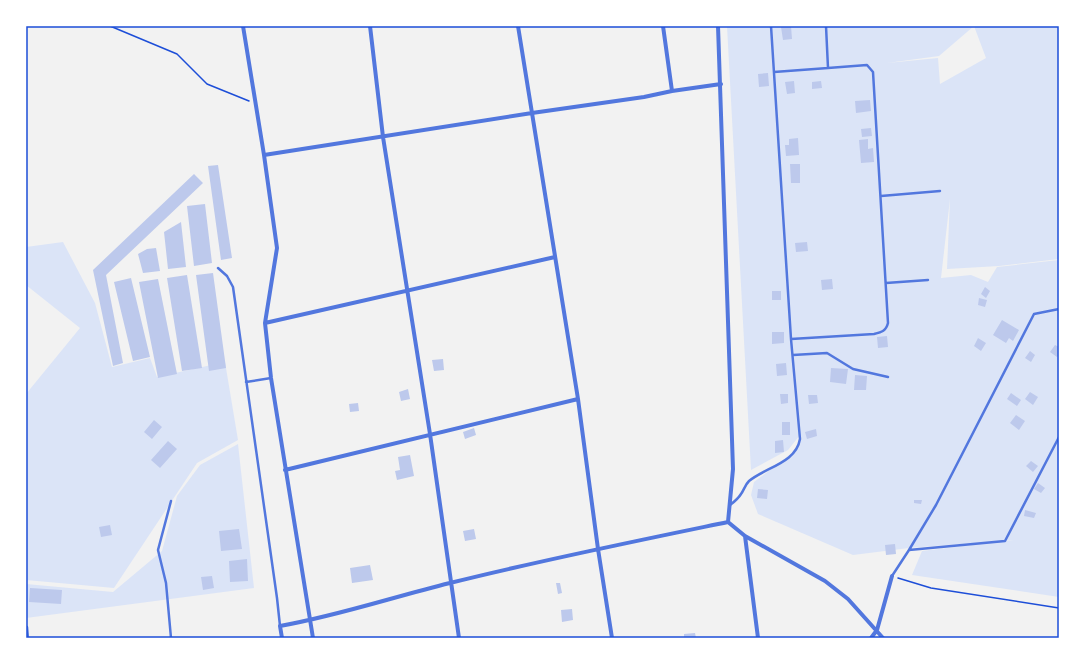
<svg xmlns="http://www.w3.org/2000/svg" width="1085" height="664" font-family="Literata,serif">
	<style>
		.green { fill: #dbe4f7; fill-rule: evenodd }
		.building { fill: #bdc9ec }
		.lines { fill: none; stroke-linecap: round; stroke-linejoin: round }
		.path { stroke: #1d4ed8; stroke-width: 1.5 }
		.service { stroke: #5277de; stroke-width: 2.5 }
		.minor { stroke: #5277de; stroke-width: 4 }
		.neatline { fill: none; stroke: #1d4ed8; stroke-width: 1.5 }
	</style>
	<rect width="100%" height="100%" fill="#f2f2f2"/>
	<path class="green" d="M727,26H1059V259L999,266L947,269L950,199L941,278L971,275L988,282L997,267L1059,260V597L912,575L922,551L1013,540L909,548L853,555L758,514L751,495L754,482L796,450L800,435L788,450L751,470ZM974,26L986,58L940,84L938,58L887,63L939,56Z
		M63,242L95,303L112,367L150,358L157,377L225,362L238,440L197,463L114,588L26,580V394L80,328L26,285V247Z
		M238,444L254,588L26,618V584L113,592L162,551L177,496L200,465Z"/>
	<path class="building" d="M791,26L792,39L783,40L781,27Z
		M768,73L769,86L759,87L758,74Z
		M794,81L795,93L787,94L785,82Z
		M821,81L822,88L812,89V82Z
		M870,100L871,111L856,113L855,101Z
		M871,128L872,136L862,137L861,129Z
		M798,138L799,155L786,156L785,145H789V139Z
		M868,139V149L873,148L874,162L861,163L859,140Z
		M790,164H800V183H791Z
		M218,165L232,258L221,260L208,166Z
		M194,174L203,183L106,275L123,363L113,366L93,270Z
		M205,204L212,263L194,266L187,206Z
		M181,222L186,267L168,269L164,232Z
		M807,242L808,251L796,252L795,243Z
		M156,248L160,271L143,273L138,254L147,249Z
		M213,273L226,368L209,371L196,275Z
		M187,275L202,368L182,371L167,278Z
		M131,278L150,357L133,361L114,282Z
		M158,279L177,374L158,378L139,282Z
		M832,279L833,289L822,290L821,280Z
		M985,287L990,291L986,298L981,294Z
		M772,291H781V300H772Z
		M979,298L987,300L985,307L978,305Z
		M1002,320L1019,330L1013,341L1009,338L1006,343L993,335Z
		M772,332H784V343L772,344Z
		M887,336L888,347L878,348L877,337Z
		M978,338L986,343L981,351L974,346Z
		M1055,345L1059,347V355L1057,357L1050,352Z
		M1030,351L1035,355L1031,362L1025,358Z
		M443,359L444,370L434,371L432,360Z
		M786,363L787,375L777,376L776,364Z
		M831,368L848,369L846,384L830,382Z
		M855,375L867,376L866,390H854Z
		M408,389L410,399L401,401L399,392Z
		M1030,392L1038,397L1033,405L1025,399Z
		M1011,393L1021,400L1017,406L1007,399Z
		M780,394H788V403L781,404Z
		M808,395H817L818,403L809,404Z
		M358,403L359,411L350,412L349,404Z
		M1016,415L1025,421L1019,430L1010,423Z
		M154,420L162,427L152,439L144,432Z
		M782,422H790V435H782Z
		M474,428L476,435L465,439L463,432Z
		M816,429L817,436L807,439L805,432Z
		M783,440L784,452L775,453V441Z
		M168,441L177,449L160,468L151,460Z
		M410,455L414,476L397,480L395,471L400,470L398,457Z
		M1031,461L1038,466L1033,472L1026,466Z
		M1038,483L1045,488L1041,493L1034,489Z
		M758,489L768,490L767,499L757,498Z
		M914,500H922L921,504L914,503Z
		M1025,510L1036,513L1034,518L1024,516Z
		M110,525L112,535L101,537L99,527Z
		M239,529L242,549L221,551L219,531Z
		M474,529L476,539L465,541L463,531Z
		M895,544L896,554L886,555L885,545Z
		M247,559L248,581L230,582L229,561Z
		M370,565L373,580L352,583L350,568Z
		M212,576L214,588L203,590L201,577Z
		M556,583H560L562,593L558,594Z
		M30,588L62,590L61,604L29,602Z
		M572,609L573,620L562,622L561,610Z
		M695,633L696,638H684V634Z"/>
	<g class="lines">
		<path class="path" d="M110,26L177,54L207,84L249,101
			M898,578L931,588L1059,608"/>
		<path class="service" d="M774,72L828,68
			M881,196L940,191
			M218,268L227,276L233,287L277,598L280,626
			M886,283L928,280
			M791,339L874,334C882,332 886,331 888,323L873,72L867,65L828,68L826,26
			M793,355L827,353L853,369L888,377
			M246,382L271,378
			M730,505C734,502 738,499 741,494C744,490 745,485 749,481C766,467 796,463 800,439L791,339L771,26
			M909,550L936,505L1034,314L1059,309
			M892,576L909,550L1005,541L1059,437
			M27,627L28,638
			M171,638L166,583L158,550L171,501"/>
		<path class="minor" d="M243,26L264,155L277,248L265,323L271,378L313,638
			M370,26L383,137L430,434L459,638
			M518,26L578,399L598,549L612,638
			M663,26L672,91
			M718,26L733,469L728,522L745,536L758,638
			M264,155L532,113L644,97L672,91L721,84
			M265,323L555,257
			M285,470L578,399
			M745,536L825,581L848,599L883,638
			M282,638L280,626C337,616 393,597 450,583C542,560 636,541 728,522
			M871,638L877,630L892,576"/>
	</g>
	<rect width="1085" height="664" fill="none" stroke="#ffffff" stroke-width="54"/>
	<rect x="27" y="27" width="1031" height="610" class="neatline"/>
</svg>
